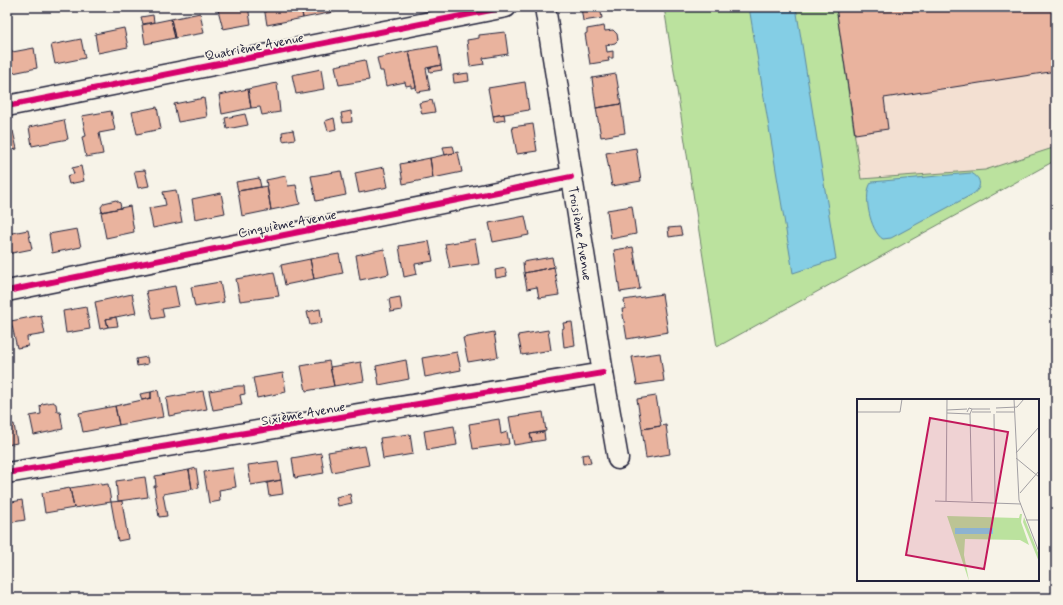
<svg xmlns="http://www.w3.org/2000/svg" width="1063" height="605" font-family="Mynerve,sans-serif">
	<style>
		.built { fill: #f3e0d2 }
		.green { fill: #bbe29e; stroke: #6e826c }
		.water { fill: #84cee5; stroke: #5d89a1 }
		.building { fill: #e9b39e; stroke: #22223b }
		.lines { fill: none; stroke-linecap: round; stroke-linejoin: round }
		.street-casing { stroke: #22223b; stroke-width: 23 }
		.street { stroke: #f7f3e8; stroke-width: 20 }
		.cycleway-casing { stroke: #f7f3e8; stroke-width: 8 }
		.cycleway { stroke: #d6006c; stroke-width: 6 }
		.labels { text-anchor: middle; stroke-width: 3.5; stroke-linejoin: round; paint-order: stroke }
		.street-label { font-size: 13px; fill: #22223b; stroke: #f7f3e8 }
		.inset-road { fill: none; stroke: #a29fa3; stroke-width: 1 }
		.view { fill: #c2185b; fill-opacity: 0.15; stroke: #c2185b; stroke-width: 2 }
		.inset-edge { fill: none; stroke: #22223b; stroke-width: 2 }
	</style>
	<rect width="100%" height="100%" fill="#f7f3e8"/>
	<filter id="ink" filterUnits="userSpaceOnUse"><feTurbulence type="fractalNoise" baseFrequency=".025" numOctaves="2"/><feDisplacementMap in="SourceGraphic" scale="8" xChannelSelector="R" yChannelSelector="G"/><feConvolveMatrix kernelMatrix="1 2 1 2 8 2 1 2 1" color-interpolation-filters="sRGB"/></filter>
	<g filter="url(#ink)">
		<path class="built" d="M664,7H1056V160L717,347Z"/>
		<path class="green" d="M664,7H836L861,179L985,170L1056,147V160L717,347Z"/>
		<path class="water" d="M749,7H796L836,259L793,273Z
			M971,173C982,178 982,188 973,194L891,238L883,239C870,232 862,192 872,182Z"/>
		<path class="building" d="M232,7H248L251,24L223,29L218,10Z
			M264,7H301L303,18L267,25Z
			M301,7H338L339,11L303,18Z
			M581,7H600L602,18L583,21Z
			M836,7H1056V71L884,98L888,129L855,134Z
			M200,13L204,33L175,38L171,19Z
			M153,15L154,22L143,24L141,17Z
			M171,19L175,38L145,44L142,25Z
			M604,26L605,31L613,30L617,34L618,40L615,43L606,45L607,52L613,51V58H608L609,61L590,64L585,34L587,33V29Z
			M124,28L128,47L98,53L95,34Z
			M505,32L508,54L483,58L484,64L470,66L467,40L479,38V35Z
			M81,39L85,58L55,64L51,45Z
			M438,46L441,65L426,68L430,90L417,92L409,51Z
			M34,48L37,68L8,74L7,53Z
			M409,51L416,87L411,88V85L406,86L405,82L386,86L383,71H380L377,58Z
			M365,60L369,80L339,85L335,66Z
			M441,65L442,70L430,72L429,68Z
			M321,69L324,89L296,94L292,75Z
			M468,73L469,81L454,83L453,75Z
			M616,74L621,104L596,108L592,78Z
			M525,82L529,110L493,116L488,88Z
			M277,83L280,112L262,115L260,107L251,108L248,89Z
			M248,89L251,108L222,114L219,95Z
			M204,98L207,117L178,122L174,104Z
			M432,100L435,112L422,114L419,103Z
			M621,104L625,133L601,137L596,108Z
			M157,107L161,129L137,134L132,112Z
			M111,111L115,130L99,133L103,154L86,157L82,137L86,136L82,116Z
			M351,111L352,122L343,123L341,113Z
			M245,114L248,125L227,129L225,118Z
			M504,114L505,120L494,122L493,116Z
			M334,118L336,129L328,131L325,121Z
			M64,120L68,139L32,146L29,127Z
			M533,124L537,151L517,154L512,127Z
			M293,130L295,139L283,141L282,132Z
			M13,131L17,149L7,151V132Z
			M453,146L455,153L445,155L443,147Z
			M636,148L641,181L612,186L606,153Z
			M458,152L462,172L433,178L430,158Z
			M430,158L433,178L403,184L400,164Z
			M81,166L84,181L69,184L67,176L74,174L72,168Z
			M384,167L388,187L359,193L355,173Z
			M145,170L149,186L138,188L134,171Z
			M341,171L346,195L316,201L311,176Z
			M286,176L288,186L296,185L300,204L271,210L266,180Z
			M259,178L261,187L238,191L236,182Z
			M267,186L271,210L242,216L238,191Z
			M176,190L182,222L153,228L149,208L166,205L163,192Z
			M221,193L225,213L195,219L192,199Z
			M116,200L120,203L121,208L102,212L101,207L104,203Z
			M130,206L134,232L106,238L101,212Z
			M632,206L636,234L611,239L607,210Z
			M525,216L529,235L493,242L489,223Z
			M680,227L682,235L669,237L668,228Z
			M77,229L81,247L52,253L49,234Z
			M28,230L32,249L7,254V234Z
			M475,239L479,264L450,268L445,244Z
			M429,241L433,261L415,264L417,274L404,277L399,246Z
			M633,247L640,289L620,292L614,250Z
			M384,249L389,274L360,280L356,255Z
			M339,254L343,273L314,279L310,259Z
			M552,257L554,267L524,273L523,262Z
			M310,259L314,279L285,285L281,265Z
			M554,267L559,295L539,298L537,287L527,289L524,273Z
			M505,268L507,276L496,278L495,270Z
			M274,272L279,296L240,301L236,279Z
			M220,282L224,302L195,307L191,287Z
			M175,286L179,306L162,309L164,317L153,319L146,291Z
			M132,294L136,313L106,319L108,327L100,329L95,302Z
			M662,294L668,332L627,339L622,309H625L624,300Z
			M400,297L402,310L391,312L389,299Z
			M86,307L90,329L66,333L63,311Z
			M320,309L322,323L310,325L307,312Z
			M41,315L45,334L27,337L28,346L17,348L11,321Z
			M116,317L118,326L108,327L106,319Z
			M572,322L575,345L564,347L562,329L564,328L563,323Z
			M548,330L551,350L522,355L518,335Z
			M494,332L498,357L468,362L463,338Z
			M457,352L461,370L425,377L422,358Z
			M660,353L664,381L637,385L632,357Z
			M147,357L148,364L137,366L136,359Z
			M406,360L409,379L379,385L376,366Z
			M329,361L334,386L306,391L301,366Z
			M361,362L364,381L334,386L330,367Z
			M283,373L286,392L257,398L253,378Z
			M238,386H244L245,394L240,395L242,405L213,410L209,391Z
			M158,390L163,417L119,425L115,406L151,398V392Z
			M203,391L207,409L169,416L166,398Z
			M151,392V398L142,400L140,394Z
			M656,396L661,426L642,429L637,399Z
			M53,402L56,404L57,411H60L63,429L34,435L30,416L41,414L40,406L42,404Z
			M115,406L119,425L83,432L79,413Z
			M543,412L546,431L530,434L532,442L514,445L509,417Z
			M499,419L501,434L507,432L509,444L473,449L469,424Z
			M14,424L17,443L7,445V425Z
			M666,425L670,454L646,458L642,429Z
			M454,426L457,445L427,450L424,431Z
			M544,432L545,440L532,442L530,434Z
			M410,434L413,454L383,459L380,438Z
			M365,446L369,465L332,472L328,452Z
			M321,453L324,473L295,478L292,458Z
			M589,454L591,463L583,464L582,455Z
			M278,461L281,480L251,485L248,465Z
			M196,468L199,488L192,489L189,470Z
			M233,468L236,487L219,490L220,501L209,503L204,472Z
			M189,470L192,489L163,494L167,516L159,517L154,486H156L155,476Z
			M145,477L148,497L118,501L116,481Z
			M281,480L283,494L269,496L267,483Z
			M101,483V485L108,484L111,502L74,508L70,488Z
			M70,488L74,508L45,513L42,493Z
			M350,494L352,503L338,506L336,497Z
			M22,500L25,520L7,523V503Z
			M122,501L128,539L118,541L111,502Z"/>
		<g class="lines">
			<g class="street-casing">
				<g id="street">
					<path id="s1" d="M545,7L603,373L618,459"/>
					<path d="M7,106L506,7"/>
					<path d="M7,291L571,177"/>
					<path d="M7,473L603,373"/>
				</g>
			</g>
			<use href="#street" class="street"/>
			<g class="cycleway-casing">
				<path id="cycleway" d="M7,106L506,7
					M7,291L571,177
					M7,473L603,373"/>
			</g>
			<use href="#cycleway" class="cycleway"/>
		</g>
	</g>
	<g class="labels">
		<g class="street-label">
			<text transform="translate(254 46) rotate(-11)" y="5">Quatrième Avenue</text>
			<text transform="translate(287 223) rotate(-11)" y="5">Cinquième Avenue</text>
			<text dy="5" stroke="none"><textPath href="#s1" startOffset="229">Troisième Avenue</textPath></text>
			<text transform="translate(303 413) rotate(-10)" y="5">Sixième Avenue</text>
		</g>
	</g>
	<g transform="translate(857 399)">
		<rect width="182" height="182" fill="#f7f3e8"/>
		<path d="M163,115H165L164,123L172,146L163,141L108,140L107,156L112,182L90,117L162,119ZM167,118L182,156V163L166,123Z" fill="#bbe29e"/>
		<path d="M98,129H136V135H98Z" fill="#84cee5"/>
		<path class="inset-road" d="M157,0L162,101L182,153M139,9L160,8L167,0M115,10H133M90,11L110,10M0,13H43L45,0M115,13H134M139,13H157M90,14L113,15L115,10L112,9L110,13M113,15L115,102M137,15L138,103M159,54L182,28M159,59L182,78M163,94L182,72M78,102L164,105M89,102L90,0M169,121H182"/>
		<path class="view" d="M73,19L151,33L127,170L49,156Z"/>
		<rect width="182" height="182" class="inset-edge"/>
	</g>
	<rect width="1063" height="605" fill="none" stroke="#f7f3e8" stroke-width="24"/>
	<rect x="12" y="12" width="1039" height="581" fill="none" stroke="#22223b" stroke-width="1.5" filter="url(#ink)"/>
</svg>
